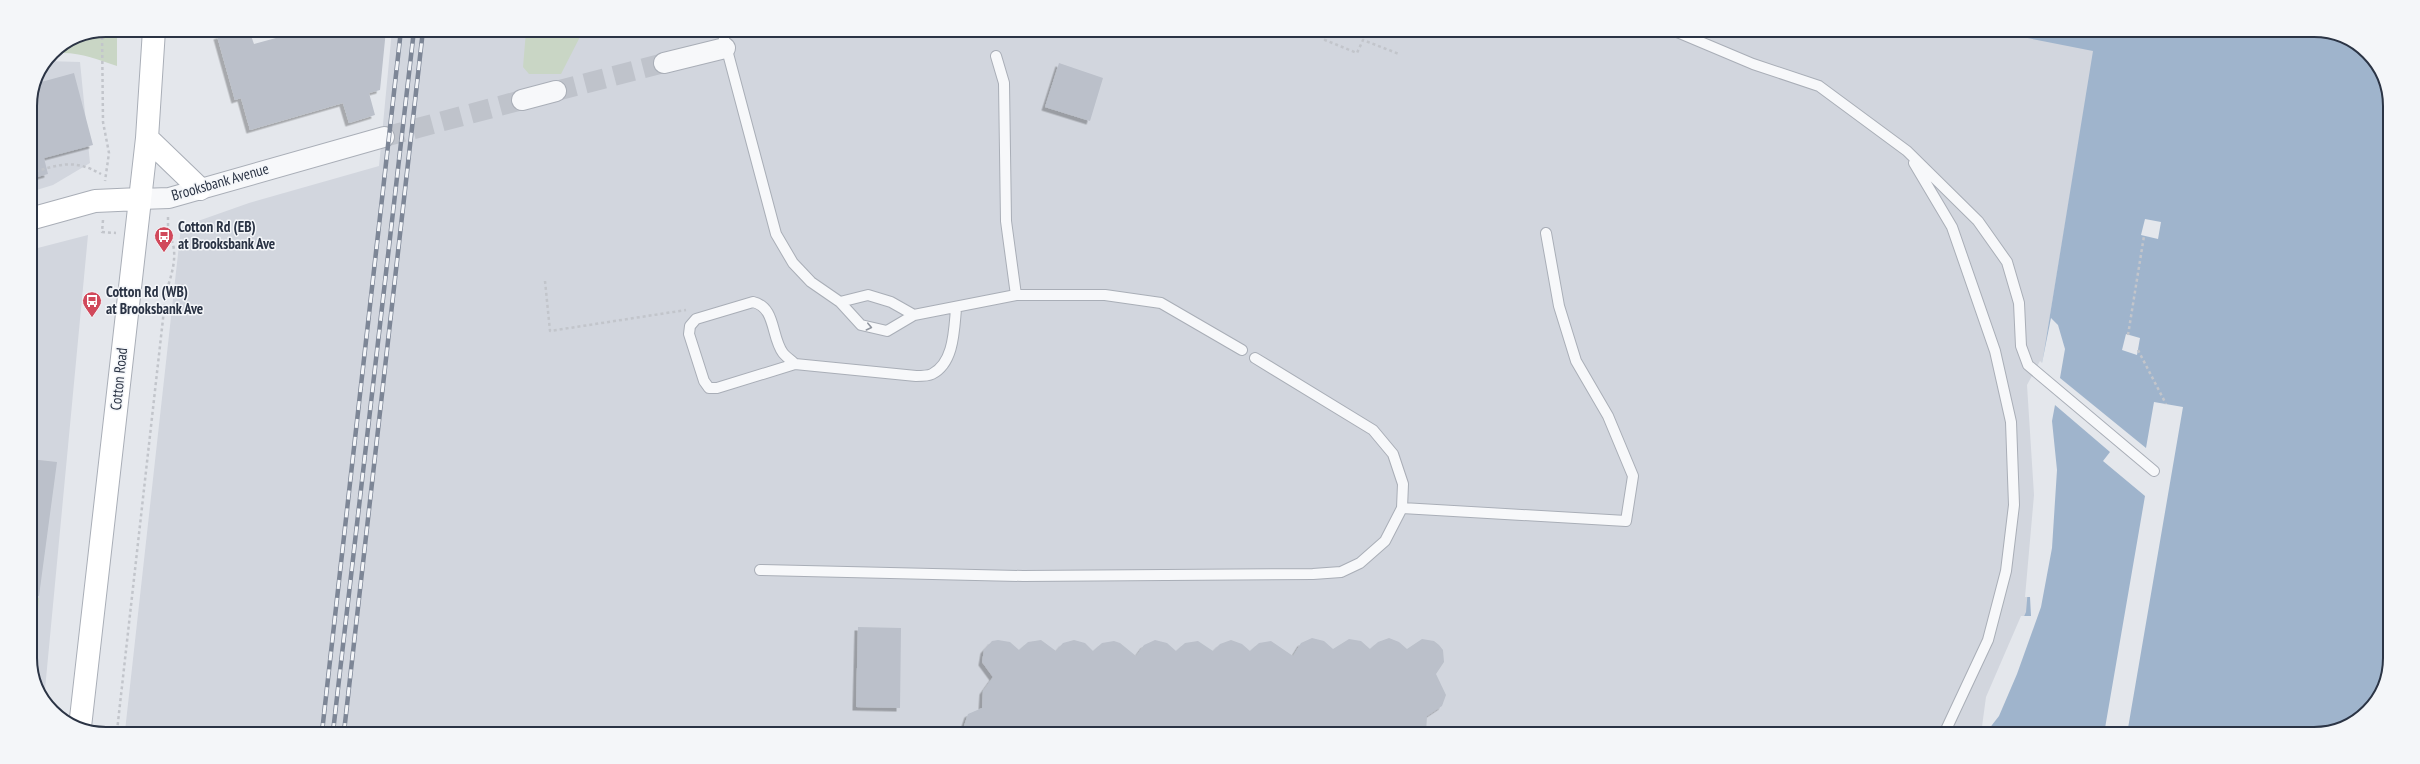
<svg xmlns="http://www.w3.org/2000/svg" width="2420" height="764" font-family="'PT Sans Narrow',sans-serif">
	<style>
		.built { fill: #d2d6de }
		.green { fill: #c9d6c5 }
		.water { fill: #9fb4cc }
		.pier { fill: #e4e7ec }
		.building { fill: #bbc0ca; filter: url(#shadow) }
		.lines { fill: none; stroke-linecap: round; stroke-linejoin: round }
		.minor-tunnel { stroke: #bfc3cb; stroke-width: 20; stroke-dasharray: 20 10; stroke-linecap: butt }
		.service-casing { stroke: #a9aeb7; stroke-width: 12 }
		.minor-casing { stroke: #a9aeb7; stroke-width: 22 }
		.secondary-casing { stroke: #a9aeb7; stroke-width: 24 }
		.path { stroke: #c2c5cb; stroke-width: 2.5; stroke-dasharray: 3 3; stroke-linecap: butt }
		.service { stroke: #f7f8fa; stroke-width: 10 }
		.minor { stroke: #f7f8fa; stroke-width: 20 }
		.secondary { stroke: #fff; stroke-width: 22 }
		.rail-casing { stroke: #7d8696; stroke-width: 4.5 }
		.rail { stroke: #f4f6f9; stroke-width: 3; stroke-dasharray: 9; stroke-linecap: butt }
		.oneway { stroke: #9196a0 }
		.labels { text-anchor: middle; stroke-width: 3; stroke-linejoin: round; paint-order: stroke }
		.street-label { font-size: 15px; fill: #2b3445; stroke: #f4f6f9 }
		.poi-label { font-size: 15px; font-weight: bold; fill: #2b3445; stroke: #f4f6f9; text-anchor: start }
		.rim { fill: none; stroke: #2b3445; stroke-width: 2 }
	</style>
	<defs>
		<filter id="shadow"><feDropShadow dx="-3.5" dy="3.5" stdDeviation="0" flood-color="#0004"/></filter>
	</defs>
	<rect width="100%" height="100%" fill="#e4e7ec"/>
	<path class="built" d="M392,30L2097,32L2042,364L2031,616L1988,698L1981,734L125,731L181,227L249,203L379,166Z
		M46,61L80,62L90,163L53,185L30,192V106L36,77Z
		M88,235L44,700L30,663V250Z"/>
	<path class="green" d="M106,30H117V66C99,60 82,53 63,53C57,53 55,58 48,58C61,39 85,34 106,30Z
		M526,31H583L561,74H529L523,67Z
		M30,597L39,598L33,671L30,663Z"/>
	<path class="water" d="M1997,32L2334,33L2371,56L2390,101L2387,678L2360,718L2314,734H1981L1988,698L2026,612L2036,495L2042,364L2093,51Z"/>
	<path class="pier" d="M2145,219L2161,222L2158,239L2141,235Z
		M2051,318L2058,325L2065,349L2060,378L2146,448L2154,402L2183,407L2127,734H2104L2145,496L2103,461L2110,452L2055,405L2052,421L2057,470L2052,548L2041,607L2017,674L1999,716L1985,734H1981L1986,697L2021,616H2031L2030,597H2025L2034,495L2027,385L2040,361L2042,363Z
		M2126,334L2140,338L2137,355L2122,350Z"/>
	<path class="building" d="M237,30H249L254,44L305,30H386L380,90L369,93L375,115L349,123L343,103L250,130L241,98L235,100L217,36Z
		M1059,63L1103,78L1090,121L1045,107Z
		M74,73L93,145L44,158L48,174L30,179V106L34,84Z
		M30,459L57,462L39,596H30Z
		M858,627L901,628L900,708L856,707Z
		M1312,638L1324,641L1333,649L1349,639L1361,641L1370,649L1378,642L1389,638L1399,642L1407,649L1422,639L1434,641L1439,645L1443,650L1444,662L1436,674L1446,695L1442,706L1427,716L1426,733L962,732L968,714L982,708L983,691L993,677L982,662L984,650L992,641L998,640L1010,642L1019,650L1028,642L1041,640L1056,651L1063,643L1074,640L1085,643L1093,651L1102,643L1114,641L1120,643L1136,656L1144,645L1155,640L1167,643L1176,651L1185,643L1198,641L1213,651L1220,644L1231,640L1242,644L1250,651L1259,643L1271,641L1293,656L1301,643Z"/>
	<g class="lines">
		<path class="minor-tunnel" d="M556,91L664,63
			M384,137L522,100"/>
		<g class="service-casing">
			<path id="service" d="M722,31L776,234L793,263L811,282L840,302L861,325L887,331L914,315L1016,295H1105L1161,303L1242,350
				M1677,32L1753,64L1819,86L1907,151L1978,221L2007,262L2019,303L2021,346L2028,365L2154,471
				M996,56L1004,83L1006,221L1016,295
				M1914,163L1952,227L1995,351L2011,422L2014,505L2006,571L1988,640L1944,734
				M840,302L868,295L891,302L914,315
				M795,364L717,388H709L704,381L689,334L690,326L696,319L753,302C776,307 771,337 783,353C786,357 791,360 795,364L916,376C921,376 928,376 932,374C954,363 954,330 956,309
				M1402,508L1626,521L1633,476L1608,416L1576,361L1559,306L1546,233
				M760,570L1023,576L1313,574L1341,572L1360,563L1385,541L1402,508L1403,484L1393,454L1373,430L1255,358"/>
		</g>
		<g class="minor-casing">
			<path id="minor" d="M664,63L725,48
				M522,100L556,91
				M140,199L169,198L384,137"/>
		</g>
		<g class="secondary-casing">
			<path id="secondary" d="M147,138L200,189
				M30,219L95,201L140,199
				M80,727L147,138L154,30"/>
		</g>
		<path class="path" d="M102,31L103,122L109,153L105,181
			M1323,31L1328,33L1325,40L1357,53L1363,40L1399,54
			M30,173C59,165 73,158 101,174
			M103,220L102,232L116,233
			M155,234H164
			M545,281L550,331L686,310
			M2128,335L2144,236
			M2138,350L2166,404
			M117,731L166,292C172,274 180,250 168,234V216"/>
		<use href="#service" class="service"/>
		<use href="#minor" class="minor"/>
		<use href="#secondary" class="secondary"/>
		<g class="rail-casing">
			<path id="rail" d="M322,732L401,30
				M333,732L414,30
				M344,732L423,30"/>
		</g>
		<use href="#rail" class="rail"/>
	</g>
	<defs><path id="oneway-chevron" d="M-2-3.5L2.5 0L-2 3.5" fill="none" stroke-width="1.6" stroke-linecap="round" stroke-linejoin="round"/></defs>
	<use class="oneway" href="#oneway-chevron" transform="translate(869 327) rotate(13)"/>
	<defs>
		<g id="bus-pin" transform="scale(1)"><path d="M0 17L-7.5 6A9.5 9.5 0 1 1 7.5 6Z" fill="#d1495b" stroke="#f4f6f9"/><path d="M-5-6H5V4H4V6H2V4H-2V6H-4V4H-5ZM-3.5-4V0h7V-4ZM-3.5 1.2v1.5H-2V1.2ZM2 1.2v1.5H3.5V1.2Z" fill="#fff"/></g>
	</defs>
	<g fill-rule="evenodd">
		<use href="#bus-pin" x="164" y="236"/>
		<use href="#bus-pin" x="92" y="301"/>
	</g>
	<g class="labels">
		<g class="street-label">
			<text transform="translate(220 182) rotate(-16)" y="5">Brooksbank Avenue</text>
			<text transform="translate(119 379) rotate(-84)" y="5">Cotton Road</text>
		</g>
		<g class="poi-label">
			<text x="178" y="232">Cotton Rd (EB)<tspan x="178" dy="17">at Brooksbank Ave</tspan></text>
			<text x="106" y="297">Cotton Rd (WB)<tspan x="106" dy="17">at Brooksbank Ave</tspan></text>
		</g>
	</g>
	<path d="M0 0H2420V764H0ZM106 37H2314A69 69 0 0 1 2383 106V658A69 69 0 0 1 2314 727H106A69 69 0 0 1 37 658V106A69 69 0 0 1 106 37Z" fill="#f4f6f9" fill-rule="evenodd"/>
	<path class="rim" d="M106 37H2314A69 69 0 0 1 2383 106V658A69 69 0 0 1 2314 727H106A69 69 0 0 1 37 658V106A69 69 0 0 1 106 37Z"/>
</svg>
